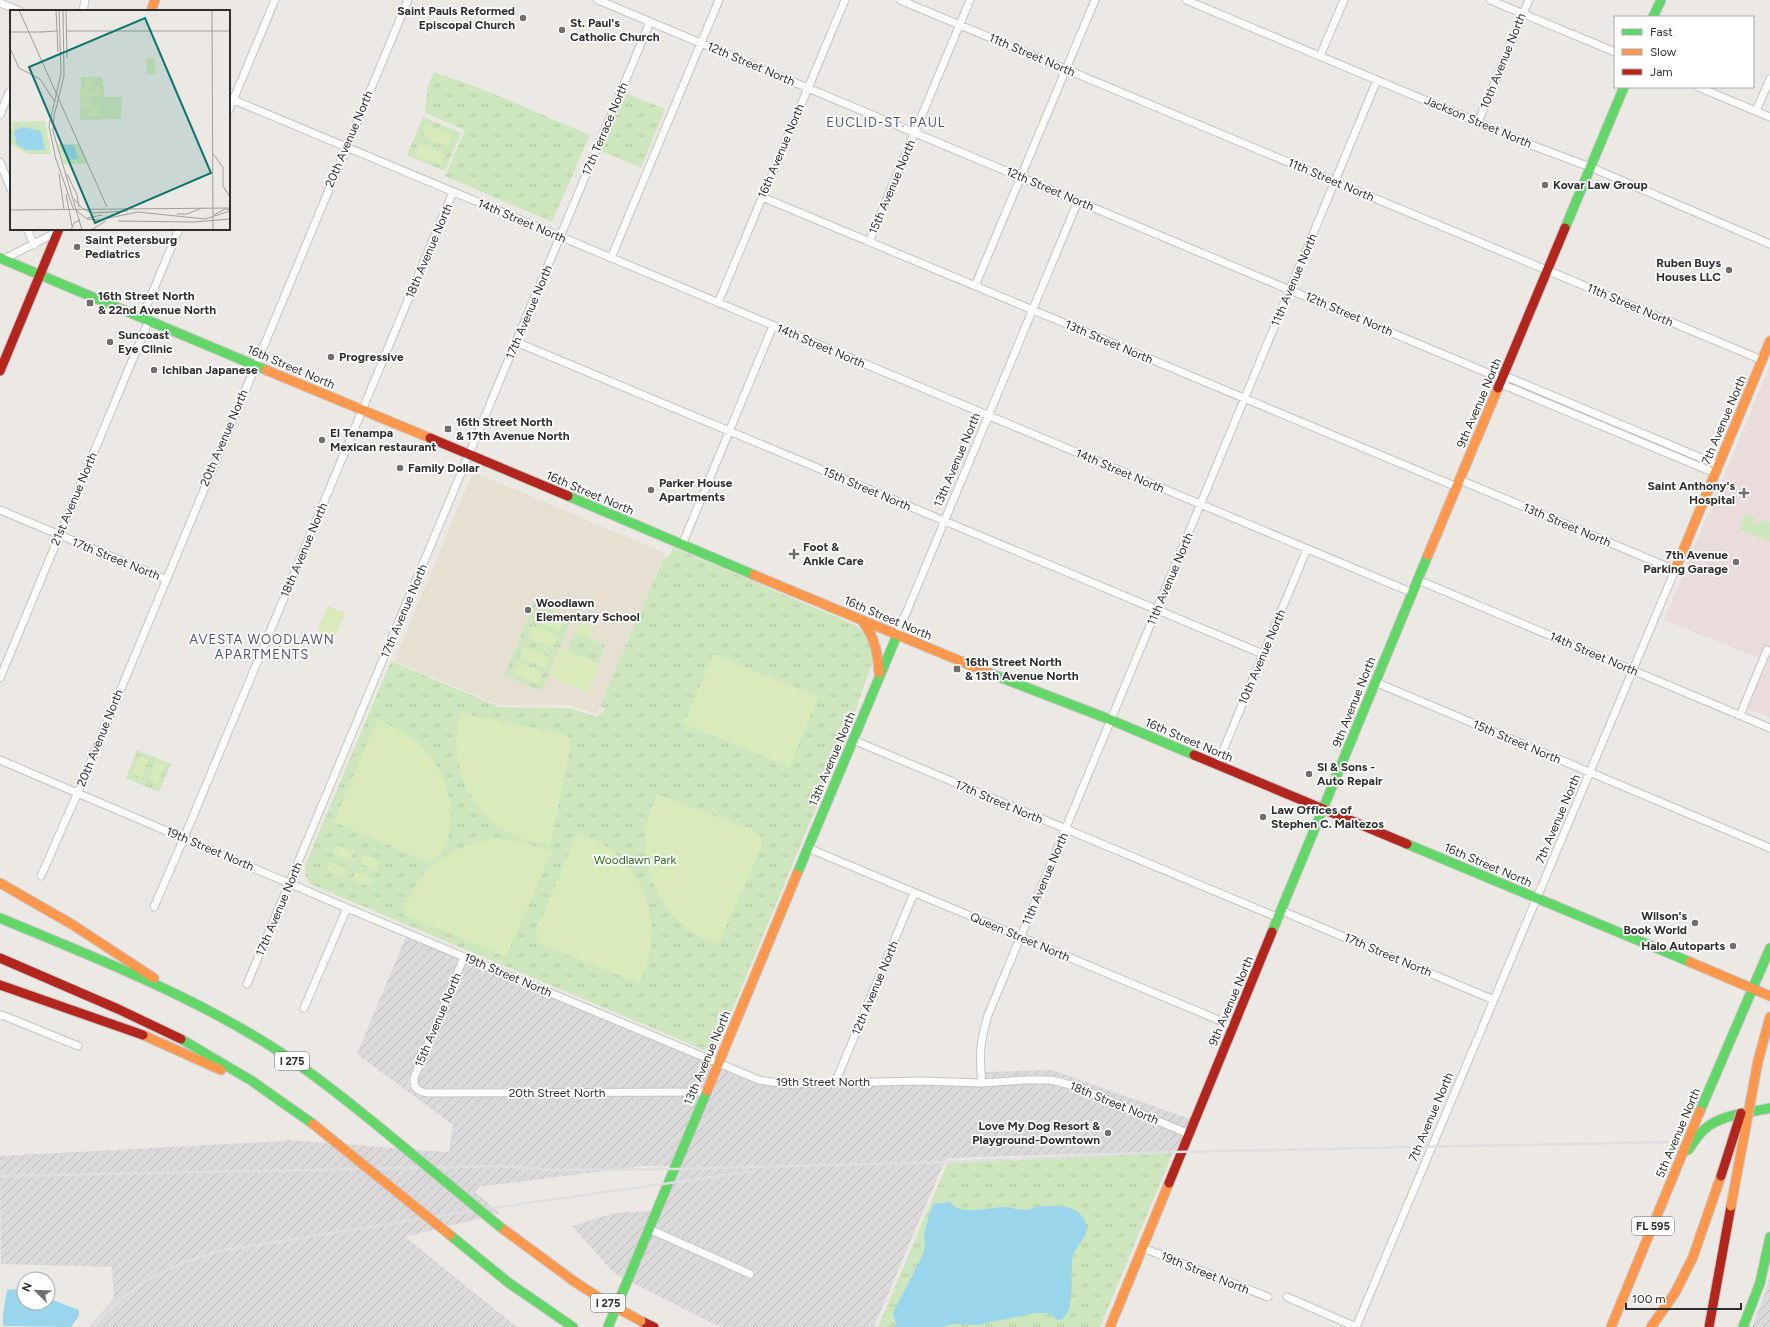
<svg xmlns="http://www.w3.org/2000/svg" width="1770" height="1327" font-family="Figtree,sans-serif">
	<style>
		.industrial { fill: url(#industrial-furrows) }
		.education { fill: #e6e0d3 }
		.medical { fill: #e9dcdb }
		.grass { fill: url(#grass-tufts) }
		.garden { fill: #cee6be }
		.pitch { fill: #d9eabb }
		.water { fill: #99d6ec }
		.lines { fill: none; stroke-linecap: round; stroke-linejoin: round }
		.street-casing { stroke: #c5c4c5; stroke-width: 9 }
		.fast-casing { stroke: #c5c4c5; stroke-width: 11 }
		.slow-casing { stroke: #c5c4c5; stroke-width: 11 }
		.jam-casing { stroke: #c5c4c5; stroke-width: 11 }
		.street { stroke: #fcfcfb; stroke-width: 7 }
		.fast { stroke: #63d668; stroke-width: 9 }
		.slow { stroke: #ff974d; stroke-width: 9 }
		.jam { stroke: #b3261e; stroke-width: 9 }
		.rail { stroke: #dfdfe1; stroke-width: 2.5 }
		.fast-bridge-casing { stroke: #c6c5c4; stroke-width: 11; stroke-linecap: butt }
		.slow-bridge-casing { stroke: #c6c5c4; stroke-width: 11; stroke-linecap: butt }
		.jam-bridge-casing { stroke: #c6c5c4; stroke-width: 11; stroke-linecap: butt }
		.fast-bridge { stroke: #63d668; stroke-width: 9 }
		.slow-bridge { stroke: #ff974d; stroke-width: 9 }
		.jam-bridge { stroke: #b3261e; stroke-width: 9 }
		.poi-dot { fill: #706f6e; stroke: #fff; stroke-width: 1.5 }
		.labels { text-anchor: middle; stroke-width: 3.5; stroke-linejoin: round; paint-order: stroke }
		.shield { fill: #fff; stroke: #6d6d6d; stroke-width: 1 }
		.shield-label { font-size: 11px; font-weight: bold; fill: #2e2e2e }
		.poi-label { font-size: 12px; font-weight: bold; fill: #2e2e2e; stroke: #fff; text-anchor: start }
		.street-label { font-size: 12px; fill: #2e2e2e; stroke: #fff }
		.park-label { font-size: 12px; fill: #2c6e1b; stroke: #fff }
		.neighbourhood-label { font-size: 13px; letter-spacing: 1px; fill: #4d5680; stroke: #fff }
		.inset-road { fill: none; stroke: #a09e9b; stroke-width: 1 }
		.view { fill: #0f766e; fill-opacity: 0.15; stroke: #0f766e; stroke-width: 2 }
		.inset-edge { fill: none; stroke: #2e2e2e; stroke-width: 2 }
	</style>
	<defs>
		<pattern id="industrial-furrows" width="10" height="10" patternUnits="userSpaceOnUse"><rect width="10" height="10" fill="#dcd9db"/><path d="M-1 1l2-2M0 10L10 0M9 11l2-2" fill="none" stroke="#bdbbbc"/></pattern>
		<pattern id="grass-tufts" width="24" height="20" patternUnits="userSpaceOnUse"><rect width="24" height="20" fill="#cee6be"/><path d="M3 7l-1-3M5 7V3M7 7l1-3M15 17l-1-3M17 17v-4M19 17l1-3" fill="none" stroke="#b1c6a4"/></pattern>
	</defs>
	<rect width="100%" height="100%" fill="#ece8e4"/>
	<path class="industrial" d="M406,937L458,959L410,1076L408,1081L409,1087L414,1092L420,1096L428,1097L699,1096L670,1166H644L478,1187L476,1193L500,1213L491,1215L416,1150L449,1152L453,1125L357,1054Z
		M467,962L712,1065L703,1088H422L418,1083V1079Z
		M721,1069L758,1084L786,1088L921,1085L978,1087L1039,1083L1051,1084L1073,1090L1183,1136L1176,1154L1173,1151L948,1158L945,1160L874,1327H725L714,1324L631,1282L651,1234L752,1279L756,1272L654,1227L709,1097L710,1096V1093Z
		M1052,1070L1190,1119L1186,1129L1064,1078L1034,1075L986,1078L985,1072Z
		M284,1140L332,1143L436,1229L405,1237L517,1327H89L114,1298L112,1267L1,1264L0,1156L285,1141Z
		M346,1144L403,1149L482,1218L445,1227Z
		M651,1211L623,1278L614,1273L572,1226L614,1213Z
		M1770,1276V1327H1752L1763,1299Z"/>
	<path class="education" d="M478,474L665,553L597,714L569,705H499L394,661L471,477Z"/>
	<path class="medical" d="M1770,366V718L1747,708L1766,661L1664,620Z"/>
	<path class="grass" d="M434,72L482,89L590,135L552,222L445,176L465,130L425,113L428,85Z
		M625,93L665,109L641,168L601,151Z
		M423,117L461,133L445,171L407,155Z
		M673,547L855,625C867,633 873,643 874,658L851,723L719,1042L715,1049L707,1051L310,884L305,875V866L391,661L499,707L569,708L597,717L606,709L600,706L663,559L670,555Z
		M534,603L572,618L542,691L504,676Z
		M575,633L605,645L598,663L567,650Z
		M137,750L171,764L159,792L126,778Z
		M1173,1152L1100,1327H878L948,1162Z"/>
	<path class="garden" d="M1746,513L1755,517L1753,522L1758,524L1762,520L1770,523V542L1739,529Z"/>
	<path class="pitch" d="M427,125L453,135L448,147L423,136Z
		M420,143L445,154L440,165L415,155Z
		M328,606L345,613L334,638L317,631Z
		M539,610L565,620L560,632L535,621Z
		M580,621L595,627L590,639L575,633Z
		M533,626L558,636L553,648L528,637Z
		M524,646L550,657L545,668L519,658Z
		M561,648L600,664L588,693L550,677Z
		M713,654L818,697L789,767L684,724Z
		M518,662L543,673L538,684L513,674Z
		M461,713L567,735L570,738L571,744L550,846C537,842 523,841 511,834C479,818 458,782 456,746C456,735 458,724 461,713Z
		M377,719C397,728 419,740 432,759C450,785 460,823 441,852C439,856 434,859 430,863L334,822Z
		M140,756L148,760L141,778L132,774Z
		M156,762L165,766L157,784L149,780Z
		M657,794L747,828C757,832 764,837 761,849L718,944C709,941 699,937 691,931C657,909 640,862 647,823C649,813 653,804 657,794Z
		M577,833C587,837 597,840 605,846C643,870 660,918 648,961C646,968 642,976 639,983L544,946L539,941L536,931Z
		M493,839C516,839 531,844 552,852L506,957L402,914C420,866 444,849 493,839Z
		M337,845L354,852L350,860L333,853Z
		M364,855L380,862L377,871L360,864Z
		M330,861L347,868L343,877L327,870Z
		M356,872L373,879L369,887L352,880Z"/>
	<path class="water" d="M950,1202C960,1216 987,1208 1002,1207C1010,1207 1018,1210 1026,1210C1029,1210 1032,1208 1034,1208C1047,1205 1068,1204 1079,1213C1083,1217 1087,1222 1087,1228C1087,1238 1076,1246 1073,1255C1069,1268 1078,1321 1057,1320L1049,1313H1035L977,1325L953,1324L942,1327H897L893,1313L922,1256L925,1246L924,1233L933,1204Z
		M16,1289L24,1291V1303H48V1298L79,1310V1316L71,1327L3,1326V1314L7,1290Z"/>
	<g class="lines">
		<g class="street-casing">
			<path id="street" d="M598,0L1502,379L1510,378L1718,465
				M900,0L1762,360
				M1186,0L1534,146L1590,167L1770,244
				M1490,0L1615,52
				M0,3L20,11
				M83,11L85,0
				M1320,56L1344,0
				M1698,87L1770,117
				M229,98L1413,593
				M229,110L275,0
				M1756,111L1770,79
				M0,115L9,92
				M1478,122L1529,0
				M0,162L11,189
				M762,197L1457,487
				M27,229L34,245
				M869,242L970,0
				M611,258L719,0
				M4,259L59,231
				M975,286L1095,0
				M718,303L845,0
				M142,317L179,229
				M516,342L1263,654
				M1502,379L1506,386L1715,473
				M0,510L165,579
				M682,545L773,326
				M1418,580L1770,728
				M897,635L1078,201
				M0,678L149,320
				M1375,682L1770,848
				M1740,715L1767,650
				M853,740L1279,918
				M0,760L347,908L759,1080L786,1084L920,1081L982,1083L1024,1080H1051L1075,1086L1189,1134
				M1217,765L1307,549
				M808,848L1233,1026
				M41,876L78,792L408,0
				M154,907L184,838L453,192
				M1282,911L1494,1000
				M464,957L414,1078C413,1088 418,1092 428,1093L706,1092
				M247,984L650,22
				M304,1008L347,908
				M0,1016L2,1015L78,1046
				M835,1083L914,893
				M982,1083C979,1055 980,1042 988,1015L1377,80
				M649,1229L750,1274
				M1143,1248L1268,1297
				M1287,1297L1356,1327
				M1356,1327L1675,570L1460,480"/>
		</g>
		<g class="fast-casing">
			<path id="fast" d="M1653,17L1661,0
				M1565,228L1624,87
				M0,258L266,370
				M568,496L754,575
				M989,673L1111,720L1194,755
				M1407,844L1690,962
				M797,874L897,635
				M0,918C91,956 184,992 269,1045C309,1070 346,1100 383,1130
				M1272,932L1428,555
				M181,1039L252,1081L313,1124
				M1700,1111L1770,948
				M1688,1150C1694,1143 1698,1134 1706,1128C1723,1114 1749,1113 1770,1108
				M450,1235L509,1283L573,1327
				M608,1327L707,1091
				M1743,1327L1760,1283L1770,1237"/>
		</g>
		<g class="slow-casing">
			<path id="slow" d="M151,11L155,0
				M266,370L430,438
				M1428,555L1498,388
				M1675,570L1770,341
				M754,575L989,673
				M863,622C875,638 878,654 879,673
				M0,883L73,925L154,978
				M1690,962L1770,996
				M143,1035L221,1070
				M1758,1061L1770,1017
				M707,1091L797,874
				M499,1226L575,1282
				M1110,1327L1169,1183
				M1611,1327L1700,1111
				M1651,1327L1675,1293L1693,1257L1721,1176"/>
		</g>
		<g class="jam-casing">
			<path id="jam" d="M0,371L59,229
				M1498,388L1565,228
				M430,438L568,496
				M1194,755L1407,844
				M0,958L118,1009L181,1039
				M0,985L143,1035
				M1169,1183L1272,932
				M641,1321L654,1327
				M1709,1327L1731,1206"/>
		</g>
		<use href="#street" class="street"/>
		<use href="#fast" class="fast"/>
		<use href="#slow" class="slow"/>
		<use href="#jam" class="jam"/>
		<path class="rail" d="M0,1176L501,1166L553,1170L674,1169L948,1162L1173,1152L1668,1142
			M93,1327C129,1285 166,1266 219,1251L457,1213L755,1171"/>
		<g class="fast-bridge-casing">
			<path id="fast-bridge" d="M383,1130L499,1226"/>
		</g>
		<g class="slow-bridge-casing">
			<path id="slow-bridge" d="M313,1124L450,1235
				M1731,1206L1758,1061
				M575,1282L606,1302L641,1321"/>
		</g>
		<g class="jam-bridge-casing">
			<path id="jam-bridge" d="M1721,1176L1741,1113"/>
		</g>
		<use href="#fast-bridge" class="fast-bridge"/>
		<use href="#slow-bridge" class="slow-bridge"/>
		<use href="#jam-bridge" class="jam-bridge"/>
	</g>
	<g class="poi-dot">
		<circle cx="523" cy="18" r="4"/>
		<circle cx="562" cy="30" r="4"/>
		<circle cx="1545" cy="185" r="4"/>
		<circle cx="77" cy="247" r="4"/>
		<circle cx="1729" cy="270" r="4"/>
		<rect x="86" y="299" width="8" height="8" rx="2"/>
		<circle cx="110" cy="342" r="4"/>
		<circle cx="331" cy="357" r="4"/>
		<circle cx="154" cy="370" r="4"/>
		<rect x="444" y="425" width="8" height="8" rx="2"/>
		<circle cx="322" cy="440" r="4"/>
		<circle cx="400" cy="468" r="4"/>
		<circle cx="651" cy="490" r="4"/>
		<path d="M1742 487h4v4h4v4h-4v4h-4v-4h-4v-4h4z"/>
		<path d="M792 548h4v4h4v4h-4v4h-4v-4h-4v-4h4z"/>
		<circle cx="1736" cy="562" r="4"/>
		<circle cx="528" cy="610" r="4"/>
		<rect x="953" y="665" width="8" height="8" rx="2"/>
		<circle cx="1309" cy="774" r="4"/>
		<circle cx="1263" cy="817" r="4"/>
		<circle cx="1695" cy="923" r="4"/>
		<circle cx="1733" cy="946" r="4"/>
		<circle cx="1108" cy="1133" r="4"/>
	</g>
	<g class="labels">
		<g class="shield">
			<rect x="275" y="1052" width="34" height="18" rx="3"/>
			<rect x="1632" y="1217" width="42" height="18" rx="3"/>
			<rect x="591" y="1294" width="34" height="18" rx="3"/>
		</g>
		<g class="shield-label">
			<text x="292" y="1065">I 275</text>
			<text x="1653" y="1230">FL 595</text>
			<text x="608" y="1307">I 275</text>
		</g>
		<g class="poi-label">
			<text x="515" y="15" text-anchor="end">Saint Pauls Reformed<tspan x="515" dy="14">Episcopal Church</tspan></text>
			<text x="570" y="27">St. Paul's<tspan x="570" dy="14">Catholic Church</tspan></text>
			<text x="1553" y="189">Kovar Law Group</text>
			<text x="85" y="244">Saint Petersburg<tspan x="85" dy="14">Pediatrics</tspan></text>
			<text x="1721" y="267" text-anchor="end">Ruben Buys<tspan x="1721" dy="14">Houses LLC</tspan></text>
			<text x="98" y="300">16th Street North<tspan x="98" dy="14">&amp; 22nd Avenue North</tspan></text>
			<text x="118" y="339">Suncoast<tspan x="118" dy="14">Eye Clinic</tspan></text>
			<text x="339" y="361">Progressive</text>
			<text x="162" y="374">Ichiban Japanese</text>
			<text x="456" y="426">16th Street North<tspan x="456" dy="14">&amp; 17th Avenue North</tspan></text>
			<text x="330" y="437">El Tenampa<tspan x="330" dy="14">Mexican restaurant</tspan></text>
			<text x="408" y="472">Family Dollar</text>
			<text x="659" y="487">Parker House<tspan x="659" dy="14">Apartments</tspan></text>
			<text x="1735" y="490" text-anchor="end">Saint Anthony's<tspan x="1735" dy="14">Hospital</tspan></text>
			<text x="803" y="551">Foot &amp;<tspan x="803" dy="14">Ankle Care</tspan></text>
			<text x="1728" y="559" text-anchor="end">7th Avenue<tspan x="1728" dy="14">Parking Garage</tspan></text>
			<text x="536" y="607">Woodlawn<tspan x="536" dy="14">Elementary School</tspan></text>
			<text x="965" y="666">16th Street North<tspan x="965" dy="14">&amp; 13th Avenue North</tspan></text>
			<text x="1317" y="771">Sl &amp; Sons -<tspan x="1317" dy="14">Auto Repair</tspan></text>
			<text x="1271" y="814">Law Offices of<tspan x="1271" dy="14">Stephen C. Maltezos</tspan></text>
			<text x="1687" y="920" text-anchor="end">Wilson's<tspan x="1687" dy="14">Book World</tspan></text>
			<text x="1725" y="950" text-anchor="end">Halo Autoparts</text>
			<text x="1100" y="1130" text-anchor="end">Love My Dog Resort &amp;<tspan x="1100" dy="14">Playground-Downtown</tspan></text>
		</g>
		<g class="street-label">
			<text transform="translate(1032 55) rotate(23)" y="4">11th Street North</text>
			<text transform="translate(1503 61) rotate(-68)" y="4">10th Avenue North</text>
			<text transform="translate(751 64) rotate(23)" y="4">12th Street North</text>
			<text transform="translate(1478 122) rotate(23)" y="4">Jackson Street North</text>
			<text transform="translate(605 129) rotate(-67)" y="4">17th Terrace North</text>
			<text transform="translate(349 139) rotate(-67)" y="4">20th Avenue North</text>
			<text transform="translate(781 151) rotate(-67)" y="4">16th Avenue North</text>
			<text transform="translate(1331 180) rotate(23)" y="4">11th Street North</text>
			<text transform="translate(892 187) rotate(-67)" y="4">15th Avenue North</text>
			<text transform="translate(1050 189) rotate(23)" y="4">12th Street North</text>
			<text transform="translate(522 221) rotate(23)" y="4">14th Street North</text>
			<text transform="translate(429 251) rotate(-67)" y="4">18th Avenue North</text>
			<text transform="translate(1294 280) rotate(-67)" y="4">11th Avenue North</text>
			<text transform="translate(1630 305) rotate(23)" y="4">11th Street North</text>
			<text transform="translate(529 312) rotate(-67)" y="4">17th Avenue North</text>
			<text transform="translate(1349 314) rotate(23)" y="4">12th Street North</text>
			<text transform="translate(1109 342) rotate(23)" y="4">13th Street North</text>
			<text transform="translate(821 346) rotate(23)" y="4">14th Street North</text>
			<text transform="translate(291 367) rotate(23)" y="4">16th Street North</text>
			<text transform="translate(1479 403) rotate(-67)" y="4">9th Avenue North</text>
			<text transform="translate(1724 420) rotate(-67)" y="4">7th Avenue North</text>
			<text transform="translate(224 438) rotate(-67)" y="4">20th Avenue North</text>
			<text transform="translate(957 460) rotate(-67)" y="4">13th Avenue North</text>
			<text transform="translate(1120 471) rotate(23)" y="4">14th Street North</text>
			<text transform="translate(867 489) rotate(23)" y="4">15th Street North</text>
			<text transform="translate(590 493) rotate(23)" y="4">16th Street North</text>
			<text transform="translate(74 499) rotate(-67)" y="4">21st Avenue North</text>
			<text transform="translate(1567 525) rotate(23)" y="4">13th Street North</text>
			<text transform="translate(304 550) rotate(-67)" y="4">18th Avenue North</text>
			<text transform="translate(116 559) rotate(22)" y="4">17th Street North</text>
			<text transform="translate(1170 579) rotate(-67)" y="4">11th Avenue North</text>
			<text transform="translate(404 611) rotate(-67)" y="4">17th Avenue North</text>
			<text transform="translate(888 618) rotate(23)" y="4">16th Street North</text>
			<text transform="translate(1594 654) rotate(23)" y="4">14th Street North</text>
			<text transform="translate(1262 657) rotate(-67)" y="4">10th Avenue North</text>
			<text transform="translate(1354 702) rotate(-68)" y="4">9th Avenue North</text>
			<text transform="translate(100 738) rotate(-68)" y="4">20th Avenue North</text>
			<text transform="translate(1189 740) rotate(23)" y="4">16th Street North</text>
			<text transform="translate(1517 742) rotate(23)" y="4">15th Street North</text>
			<text transform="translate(832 759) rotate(-67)" y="4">13th Avenue North</text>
			<text transform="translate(999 802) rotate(23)" y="4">17th Street North</text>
			<text transform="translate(1558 819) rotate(-67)" y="4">7th Avenue North</text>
			<text transform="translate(210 849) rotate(23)" y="4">19th Street North</text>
			<text transform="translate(1488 865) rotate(23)" y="4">16th Street North</text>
			<text transform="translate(1045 879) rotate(-67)" y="4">11th Avenue North</text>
			<text transform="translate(279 909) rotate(-67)" y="4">17th Avenue North</text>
			<text transform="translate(1020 937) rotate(23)" y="4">Queen Street North</text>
			<text transform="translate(1388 955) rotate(23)" y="4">17th Street North</text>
			<text transform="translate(508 975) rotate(23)" y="4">19th Street North</text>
			<text transform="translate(875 988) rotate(-67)" y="4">12th Avenue North</text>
			<text transform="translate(1231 1001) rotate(-67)" y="4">9th Avenue North</text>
			<text transform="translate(438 1020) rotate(-67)" y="4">15th Avenue North</text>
			<text transform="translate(707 1058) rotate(-67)" y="4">13th Avenue North</text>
			<text x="823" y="1086">19th Street North</text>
			<text x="557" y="1097">20th Street North</text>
			<text transform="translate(1114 1103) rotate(22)" y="4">18th Street North</text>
			<text transform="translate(1431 1117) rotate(-67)" y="4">7th Avenue North</text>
			<text transform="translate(1678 1133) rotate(-67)" y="4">5th Avenue North</text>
			<text transform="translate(1205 1273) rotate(22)" y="4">19th Street North</text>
		</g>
		<g class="park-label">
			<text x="635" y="864">Woodlawn Park</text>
		</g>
		<g class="neighbourhood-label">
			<text x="886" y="127">EUCLID-ST. PAUL</text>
			<text x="262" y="644">AVESTA WOODLAWN<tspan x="262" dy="15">APARTMENTS</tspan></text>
		</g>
	</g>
	<g transform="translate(10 10)">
		<rect width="220" height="220" fill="#ece8e4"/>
		<path d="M145,48L146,64H136L137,49ZM71,67H92L95,87H112L111,109L70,110ZM35,111L41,144H18L0,134L2,112ZM47,134H69L78,154H54Z" fill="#cee6be"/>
		<path d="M75,68H86L83,76L77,79L81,84L84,77L90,75L92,85L70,88V77L75,78ZM84,89L80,98L73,100V90ZM90,95V106H79L82,98Z" fill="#d9eabb"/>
		<path d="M13,117L31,121L35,140H17L7,135L4,121ZM53,135H64L68,149L59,150Z" fill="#99d6ec"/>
		<path class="inset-road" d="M9,0L97,197M46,0L48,42M53,0L54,66L44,106L43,121L72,220M56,0L57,48M202,0L203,220M56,21H220M0,22H31M30,22L48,21M0,38L9,58L30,69L45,92M203,144L213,157V176L220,187M46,149L63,198L77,209L89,210L128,202L195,209L220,201M46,150L39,116L51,63L49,0M49,164L54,199M57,164L67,185L69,197M56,184L62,216M64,189L72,198L82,203L118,201M0,200L220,198M167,204H177L192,198M204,205L215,199L220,200M77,208L92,205M108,211L183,212L220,209M61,220L64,213L70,210M81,220L96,211"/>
		<path class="view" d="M135,8L201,163L85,213L19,57Z"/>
		<rect width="220" height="220" class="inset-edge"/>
	</g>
	<rect x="1614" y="16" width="140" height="72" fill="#ffffff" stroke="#ababab"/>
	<rect x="1622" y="29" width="20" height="6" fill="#63d668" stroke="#ababab"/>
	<text x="1650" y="36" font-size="12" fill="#2e2e2e">Fast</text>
	<rect x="1622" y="49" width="20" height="6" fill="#ff974d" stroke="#ababab"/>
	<text x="1650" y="56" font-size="12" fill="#2e2e2e">Slow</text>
	<rect x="1622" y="69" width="20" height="6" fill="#b3261e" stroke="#ababab"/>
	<text x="1650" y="76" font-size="12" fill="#2e2e2e">Jam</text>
	<g transform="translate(36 1291) rotate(293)"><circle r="19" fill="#ffffff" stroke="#ababab"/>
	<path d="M0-3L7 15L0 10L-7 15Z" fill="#706f6e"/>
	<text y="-6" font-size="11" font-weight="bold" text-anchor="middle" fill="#2e2e2e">N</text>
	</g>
	<path d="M1626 1303v6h115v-6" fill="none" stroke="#2e2e2e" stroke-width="2"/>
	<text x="1632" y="1303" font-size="12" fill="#2e2e2e" stroke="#ffffff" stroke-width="3" paint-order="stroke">100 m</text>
</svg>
